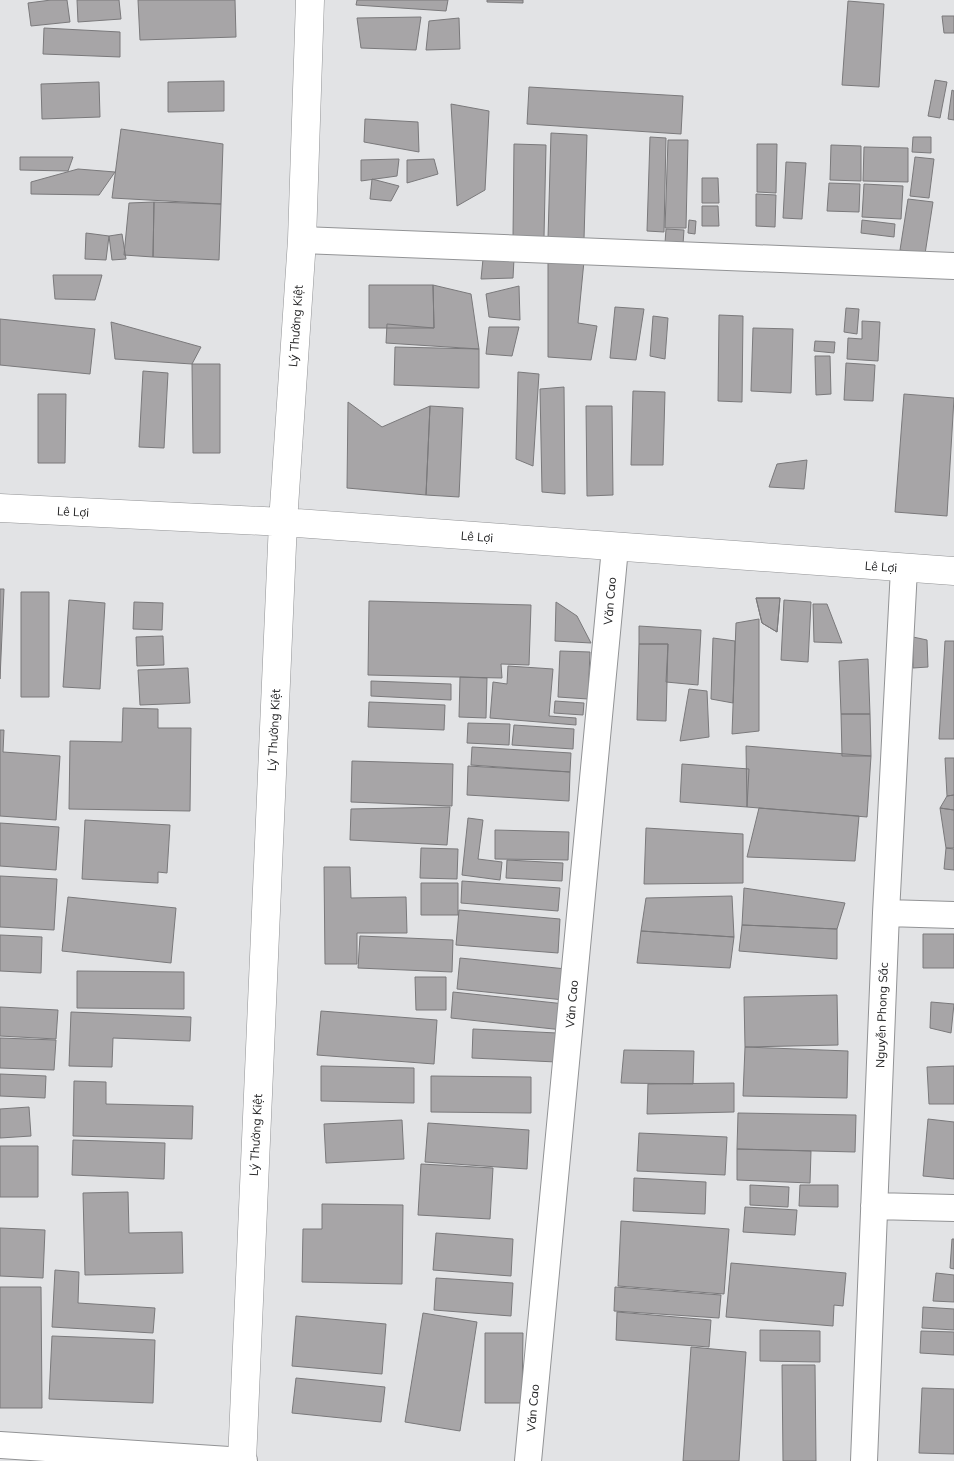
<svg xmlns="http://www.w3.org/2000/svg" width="954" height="1461" font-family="Mulish,sans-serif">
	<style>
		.building { fill: #a7a5a7; stroke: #7a797b }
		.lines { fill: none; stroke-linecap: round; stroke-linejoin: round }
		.minor-casing { stroke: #929395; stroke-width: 28 }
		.tertiary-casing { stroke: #929395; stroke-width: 29 }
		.minor { stroke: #fff; stroke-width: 26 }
		.tertiary { stroke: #fff; stroke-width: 28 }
		.labels { text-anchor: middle; stroke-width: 5; stroke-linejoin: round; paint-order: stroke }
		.street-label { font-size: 12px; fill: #242425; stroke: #fff }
	</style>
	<rect width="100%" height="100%" fill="#e2e3e5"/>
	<path class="building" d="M51,0H67L70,22L31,26L28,3Z
		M77,0H119L121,19L78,22Z
		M138,0H235L236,37L140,40Z
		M357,0H448L446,11L356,5Z
		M487,0H523V3L487,2Z
		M848,1L884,4L879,87L842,85Z
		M942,16H954V33H944Z
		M421,17L416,50L361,48L357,18Z
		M459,18L460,49L426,50L429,21Z
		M44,28L120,32V57L43,54Z
		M935,80L947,82L940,118L928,116Z
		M224,81V111L168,112V82Z
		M99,82L100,117L42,119L41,84Z
		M529,87L683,96L681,134L527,124Z
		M952,90L954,91V120L948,119Z
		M451,104L489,111L485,190L457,206Z
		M365,119L418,122L419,152L364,142Z
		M121,129L223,144L221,204L112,198Z
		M551,133L587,135L584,239L548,238Z
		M650,137L666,138L664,232L647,231Z
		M913,137H931V153L912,152Z
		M668,140H688L686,228H665Z
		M514,144L546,145L544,237H513Z
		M757,144H777L776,193L757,192Z
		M831,145L861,146V181L830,180Z
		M864,147L908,148V182L863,181Z
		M20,157H73L68,171L20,170Z
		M915,157L934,159L929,198L910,196Z
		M399,159L397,176L361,181V160Z
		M434,159L438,174L407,183V160Z
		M786,162L806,163L802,219L783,218Z
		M78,169L115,172L99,195L31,194V182Z
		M702,178H718L719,203H702Z
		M372,179L399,186L391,201L370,199Z
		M829,183L860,184L859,212L827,211Z
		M864,184L903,186L901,219L862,217Z
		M756,194L776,195L775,227L756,226Z
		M908,199L933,202L925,254L900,250Z
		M154,202L153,257L124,255L129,203Z
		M154,202L221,204L219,260L153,257Z
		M702,206H718L719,226H702Z
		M689,220L696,221L695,234L688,233Z
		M862,220L895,224L894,237L861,233Z
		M666,229L684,230L683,244L665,243Z
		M86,233L109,236L106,260L85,259Z
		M122,234L126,259L112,260L109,236Z
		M483,259H514L513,278L481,279Z
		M584,261L578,323L597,326L591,360L548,357V263Z
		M53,275H102L95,300L55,299Z
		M369,285H433L434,328H369Z
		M433,285L471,294L479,349L386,343L387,324L434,328Z
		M519,286L520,320L489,317L486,294Z
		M615,307L644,309L636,360L610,358Z
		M846,308L859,309L857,334L844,332Z
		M719,315L743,316L742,402L718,401Z
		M653,316L668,318L665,359L650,356Z
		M0,319L95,329L90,374L0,365Z
		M862,321L880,322L878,361L847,359L848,338L862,339Z
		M111,322L201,347L192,364L115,359Z
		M489,327H519L512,356L486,354Z
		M753,328L793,329L791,393L751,391Z
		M815,341L835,342L834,353L814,351Z
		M395,347L479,349V388L394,385Z
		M815,356H830L831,394L816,395Z
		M846,363L875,365L873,401L844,400Z
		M192,364H220V453H193Z
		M143,371L168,373L164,448L139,447Z
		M518,372L539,374L533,466L516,459Z
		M564,387L565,494L542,492L540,389Z
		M633,391L665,392L663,465H631Z
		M38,394H66L65,463H38Z
		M904,394L954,398L947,516L895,512Z
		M348,402L382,427L430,406L426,495L347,488Z
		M430,406L463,408L459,497L426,495Z
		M586,406H612L613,495L587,496Z
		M807,460L804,489L769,487L777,464Z
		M0,589H4L0,679Z
		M21,592H49V697H21Z
		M756,598H780L777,632L762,623Z
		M756,598H780L777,632L762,623Z
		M69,600L105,603L100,689L63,687Z
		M784,600L811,602L808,662L781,660Z
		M369,601L531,605L529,665L501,664L502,678L368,675Z
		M134,602L163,603L162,630L133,629Z
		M556,602L577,616L591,643L555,641Z
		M813,604H827L842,643L814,642Z
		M759,619V731L732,734L736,623Z
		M639,626L701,630L698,685L666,682L668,644H639Z
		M163,636L164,665L137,666L136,637Z
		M913,637L927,640L928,667L913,668Z
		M713,638L735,641L733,703L711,699Z
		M945,641H954V739H939Z
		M639,644H668L666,721L637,720Z
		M560,651L590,652L588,699L558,697Z
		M868,659L870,714H841L839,661Z
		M508,666L553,669L549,716L576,718V725L490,718L493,682L507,684Z
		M188,668L190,703L140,705L138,670Z
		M460,677L487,678L486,718L459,717Z
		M371,681L451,684V700L371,696Z
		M689,689L707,691L709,737L680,741Z
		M555,701L584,703L583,715L554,713Z
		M369,702L445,705L444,730L368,727Z
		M123,708L158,709V728H191L190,811L69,809L70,741L122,742Z
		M841,714H870L871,756H842Z
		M468,723L510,724L509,745L467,743Z
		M514,725L574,729L573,749L512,745Z
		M0,730H4L3,752L60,756L56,820L0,816Z
		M746,746L871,756L867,817L747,807Z
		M472,747L571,753L570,772L471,765Z
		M945,758H954V795L947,796Z
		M352,761L453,764L452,806L351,802Z
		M682,764L749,769L747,807L680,802Z
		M468,766L570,772L569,801L467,795Z
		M954,795V810L940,808L947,796Z
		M450,807L447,845L350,840L351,809Z
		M759,808L859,816L855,861L747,857Z
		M940,808L954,810V848H946Z
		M468,818L483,820L478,859L502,862L500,880L462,875Z
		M85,820L170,825L167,873L158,872V883L82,879Z
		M0,823L59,827L56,870L0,866Z
		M646,828L743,834V883L644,884Z
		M495,830L569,832L568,860L495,859Z
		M421,848L458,849L457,879L420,878Z
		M946,848L954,849V870L944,869Z
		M507,860L563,863L562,881L506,878Z
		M324,867H350L351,898L406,897L407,933H357V964H325Z
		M0,876L57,879L54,930L0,927Z
		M462,881L560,888L558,911L461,903Z
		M421,883H458V915H421Z
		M744,888L845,903L837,929L742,925Z
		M732,896L734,937L641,931L646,898Z
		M68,897L176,908L171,963L62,951Z
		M459,910L560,919L558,953L456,945Z
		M742,925L837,929V959L739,951Z
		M641,931L734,937L730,968L637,963Z
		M923,934H954V968H923Z
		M0,935L42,937L41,973L0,971Z
		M360,936L453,940L452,972L358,968Z
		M460,958L566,969L564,1000L457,989Z
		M77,971L184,972V1009L77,1008Z
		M415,977H446V1010H416Z
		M453,992L565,1004L563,1030L451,1018Z
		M837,995L838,1045L745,1047L744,997Z
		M931,1002L954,1004L951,1033L930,1028Z
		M0,1007L58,1010L56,1039L0,1036Z
		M321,1011L437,1020L434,1064L317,1055Z
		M71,1012L191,1017L190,1041L113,1038L112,1067L69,1066Z
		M473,1029L557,1033L556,1062L472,1058Z
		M0,1038L56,1040L54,1070L0,1068Z
		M745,1047L848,1051L847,1098L743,1096Z
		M624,1050L694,1051L693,1084L621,1083Z
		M321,1066L414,1068V1103L321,1101Z
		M954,1066V1104H929L927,1067Z
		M0,1074L46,1076L45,1098L0,1096Z
		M431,1076L531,1077V1113L431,1112Z
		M74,1081L106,1082V1104L193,1106L192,1139L73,1136Z
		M734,1083V1112L647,1114L648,1084Z
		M29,1107L31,1136L0,1138V1109Z
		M738,1113L856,1115L855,1152L737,1149Z
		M928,1119L954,1122V1179L923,1176Z
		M402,1120L404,1159L326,1163L324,1124Z
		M428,1123L529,1130L527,1169L425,1162Z
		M639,1133L727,1137L725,1175L637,1171Z
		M73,1140L165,1143L164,1179L72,1175Z
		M0,1146H38V1197H0Z
		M737,1149L811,1151L810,1183L737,1180Z
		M421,1164L493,1168L490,1219L418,1215Z
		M634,1178L706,1182L705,1214L633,1211Z
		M750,1185L789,1187L788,1207L750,1205Z
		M800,1185H838V1207L799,1206Z
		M128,1192L129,1233L182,1232L183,1273L85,1275L83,1193Z
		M322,1204L403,1205L402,1284L302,1282L303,1229H322Z
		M745,1207L797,1210L795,1235L743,1232Z
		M621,1221L729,1229L724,1294L618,1286Z
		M0,1228L45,1230L43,1278L0,1276Z
		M436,1233L513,1239L511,1276L433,1270Z
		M952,1239H954V1269L950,1268Z
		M731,1263L846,1273L843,1306L834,1305L833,1326L726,1317Z
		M55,1270L79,1272L78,1303L155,1308L153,1333L52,1327Z
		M936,1273L954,1275V1302L933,1301Z
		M436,1278L513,1283L511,1316L434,1310Z
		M0,1287H41L42,1408H0Z
		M615,1287L721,1295L719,1318L614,1311Z
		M923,1307L954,1309V1330L922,1328Z
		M617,1312L711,1320L709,1347L616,1340Z
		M423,1313L477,1322L460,1431L405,1422Z
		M296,1316L386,1324L382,1374L292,1366Z
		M760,1330L820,1331V1362L760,1361Z
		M921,1331L954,1332V1355L920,1353Z
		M485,1333H523L522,1403H485Z
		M52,1336L155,1340L153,1403L49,1399Z
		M691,1347L746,1352L739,1461H683Z
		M782,1365H815L816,1461H783Z
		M296,1378L385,1387L381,1422L292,1413Z
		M922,1388L954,1389V1454L919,1453Z"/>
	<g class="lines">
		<g class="minor-casing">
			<path id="minor" d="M302,240L954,266
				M886,913L954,915
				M874,1206L954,1208
				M0,1445L244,1461
				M528,1461L615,548
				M864,1461L886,913L904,569"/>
		</g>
		<g class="tertiary-casing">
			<path id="tertiary" d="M0,508L283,522L954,571
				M242,1461L283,522L302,240L310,0"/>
		</g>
		<use href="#minor" class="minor"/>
		<use href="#tertiary" class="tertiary"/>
	</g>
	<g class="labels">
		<g class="street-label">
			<text transform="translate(296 326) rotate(-86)" y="4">Lý Thường Kiệt</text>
			<text transform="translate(73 512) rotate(3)" y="4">Lê Lợi</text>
			<text transform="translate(477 537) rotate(4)" y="4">Lê Lợi</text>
			<text transform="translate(881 567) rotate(4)" y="4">Lê Lợi</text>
			<text transform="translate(610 601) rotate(-85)" y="4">Văn Cao</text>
			<text transform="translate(274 730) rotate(-87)" y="4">Lý Thường Kiệt</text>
			<text transform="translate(572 1004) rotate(-85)" y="4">Văn Cao</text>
			<text transform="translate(882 1015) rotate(-88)" y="4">Nguyễn Phong Sắc</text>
			<text transform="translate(256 1135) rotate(-87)" y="4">Lý Thường Kiệt</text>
			<text transform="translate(533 1408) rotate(-85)" y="4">Văn Cao</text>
		</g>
	</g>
</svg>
